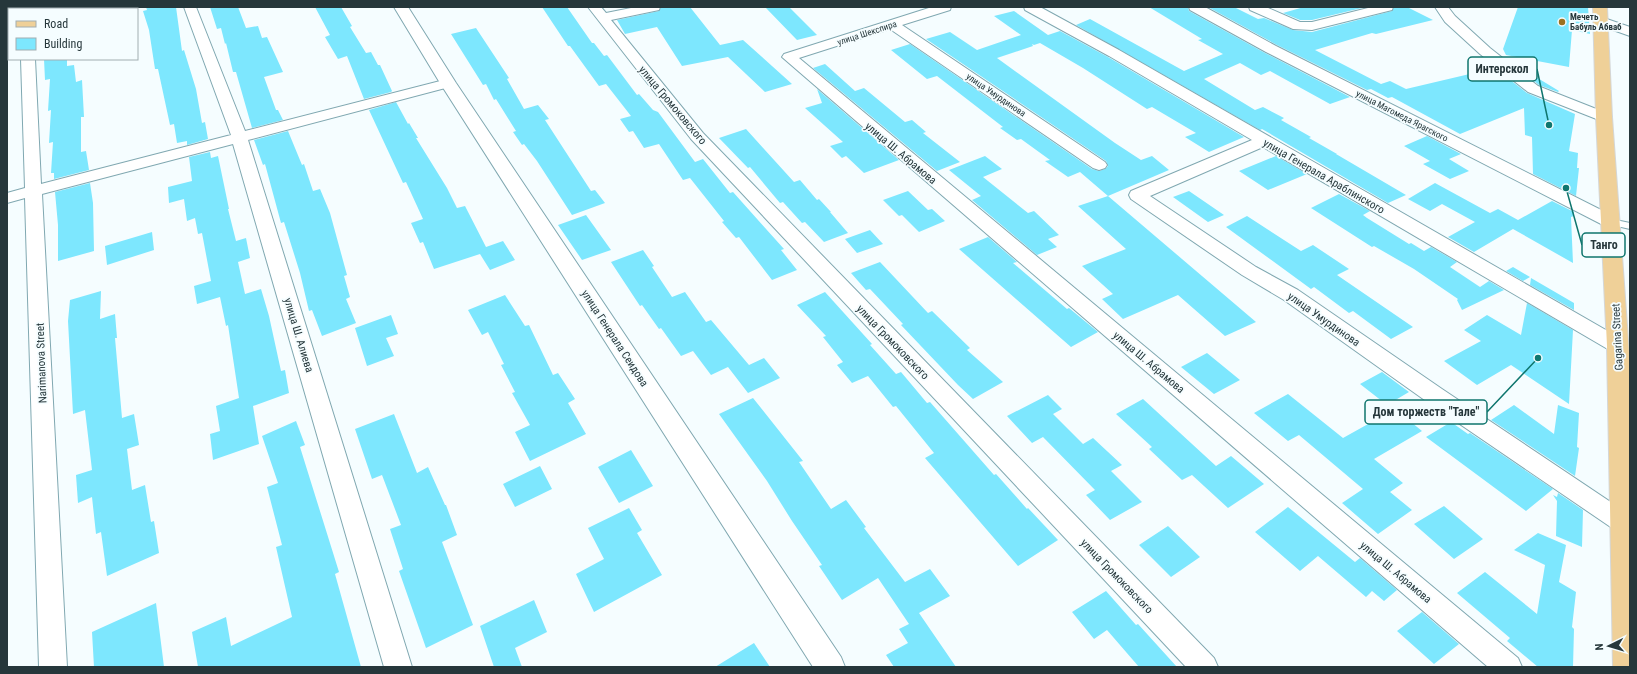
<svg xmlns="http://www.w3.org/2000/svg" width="1637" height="674" font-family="'Roboto Condensed',sans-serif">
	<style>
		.building { fill: #7de7fe }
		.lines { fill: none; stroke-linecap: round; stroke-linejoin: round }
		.service-casing { stroke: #80a8b1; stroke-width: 2 }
		.minor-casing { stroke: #80a8b1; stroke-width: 2 }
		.tertiary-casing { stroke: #80a8b1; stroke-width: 2 }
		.primary-casing { stroke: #d4d7d8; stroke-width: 2 }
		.service { fill: #fff; fill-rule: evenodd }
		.minor { fill: #fff; fill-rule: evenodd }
		.tertiary { fill: #fff; fill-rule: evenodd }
		.primary { fill: #efd098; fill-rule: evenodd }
		.poi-dot { fill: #9c711f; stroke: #f5fdff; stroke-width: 1.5 }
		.labels { text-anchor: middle; stroke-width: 3.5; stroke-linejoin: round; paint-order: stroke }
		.far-poi-label { font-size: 9px; font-weight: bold; fill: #26373b; stroke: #f5fdff; text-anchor: start }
		.far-street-label { font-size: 9px; fill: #26373b; stroke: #f5fdff }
		.street-label { font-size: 11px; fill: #26373b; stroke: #f5fdff }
		.leader { fill: none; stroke: #0f766e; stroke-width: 1.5 }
		.callout-dot { fill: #0f766e; stroke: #f5fdff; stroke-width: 1.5 }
		.callout { fill: #f5fdff; stroke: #0f766e; stroke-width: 1.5 }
		.callout-label { font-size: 12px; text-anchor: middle; font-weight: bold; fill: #26373b }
	</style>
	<rect width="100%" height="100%" fill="#f5fdff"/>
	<path class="building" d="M146,7H176L182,51L184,50L196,89L202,123L205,122L208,139L187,145V141L177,143L174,124L170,125L158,69H155L149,30L143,11L147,10Z
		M210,7H238L246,28L258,26L262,38L267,37L283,72L264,77L276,110H278L283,120L252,128L236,72H233L226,43L225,44L221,28L217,29Z
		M315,7H341L352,26L350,27L366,53L371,52L378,65H380L392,91L391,92L364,99L347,56L338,59L325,37L330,35Z
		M542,7H567L592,43H594L604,56L607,55L637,95L639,94L653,110L658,112L695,162L703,159L730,193L733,192L784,249L781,250L797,270L772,280L739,237L736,238L722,222L724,221L690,178L683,180L659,144L644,148L633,131L629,132L620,119L631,116L606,84L599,86L570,46H568Z
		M661,7H690L720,45L743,40L792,84L765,92L728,57L682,66L657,27L625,34L617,20L659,11Z
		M765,7H789L817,35L797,40Z
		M1149,7H1188L1189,11L1265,53L1350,97L1330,104L1270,71L1261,75L1240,63L1204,79L1255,110L1263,107L1284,118L1281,120L1311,137L1309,138L1337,154H1336L1406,195L1388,203L1262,129L1260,130L1076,25L1090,19L1184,71L1223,54L1198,40L1202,39Z
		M1208,7H1234L1258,19L1264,18L1293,30L1312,32L1392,11L1394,7H1407L1433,20L1376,34L1372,33L1315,50L1381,84L1390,81L1406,89L1495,68L1527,93L1575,114L1569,151L1578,153L1577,168H1579L1576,196L1533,174L1532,137L1525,135L1524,108L1460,134L1392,97L1388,98L1371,89L1367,90L1277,45Z
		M1304,7H1366L1312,20H1300L1283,13Z
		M1518,7H1588L1590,34L1572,30L1569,67L1506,55L1503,49Z
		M1014,11L1048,35L1060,31L1108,57L1244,137L1209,152L1185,137L1196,133L1152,107L1147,109L1083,68L1040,43L1034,45L1032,44L1033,46L997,58L1115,143L1141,160L1152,156L1169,170L1108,196L1080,172L1068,177L1045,161L1050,160L1021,139L1017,140L1000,128L1003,127L937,76L927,79L891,50L910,44L1092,169L1099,171L1105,169L1108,166L1106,161L926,39L950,32L977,50L1021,35L994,16Z
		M476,28L509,78L507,79L524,109L538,105L549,119L545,120L591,191L595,190L605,203L572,215L537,161L524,144L522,145L513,132L516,131L496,99L494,100L486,84L483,85L451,34Z
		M44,59H67V66L74,65L76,82L82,80L84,117H81V152L86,151L89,170L54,179V173H51L53,142L49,143L51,110L48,111L50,79L45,80Z
		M825,64L855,91L864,88L905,122L912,120L926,132L923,133L960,162L937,171L813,68Z
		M1514,65L1518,66L1559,91L1558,92L1539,85Z
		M817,89L899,160L864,173L846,156L842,158L830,146L843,142L805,108L822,103Z
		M396,102L408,124L409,123L418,138H416L447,188L457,208L465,206L486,247L503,241L515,260L490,270L480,254L434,269L423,242L420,243L411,223L423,219L406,182L403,183L369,110Z
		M746,129L794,182L800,180L817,200L819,199L831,212H830L848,233L824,242L805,222L802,223L783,202L780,203L750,167L748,168L719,138Z
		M288,131L302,165L304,164L313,191L320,189L330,213L347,275L344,276L350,297L346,299L356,323L322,336L312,310L309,311L300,273L284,222L281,223L265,164L263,165L254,140Z
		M1427,136L1461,154L1449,159L1469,171L1450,179L1423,164L1430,161L1404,146Z
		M210,152L211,158L218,156L229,209H228L236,241L246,238L250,258L238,262L245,294L261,289L269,316L281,371L285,370L289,393L253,406L259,444L213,460L210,434L220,431L216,406L239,398L228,325L226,326L220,297L197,304L194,286L211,281L202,233L198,234L195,218L187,221L184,199L169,203L168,187L192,181L189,157Z
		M985,156L1002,169L983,177L1028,213L1034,211L1059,235L1048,239L1057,247L1037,255L972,200L981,196L949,170Z
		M1276,156L1307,174L1268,190L1239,171Z
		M90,183L93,203L94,251L58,261V225L55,192Z
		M1435,183L1490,213L1498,209L1518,220L1552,201L1574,212V216L1571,217L1573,263L1513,229L1474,252L1448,237L1475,222L1442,204L1430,211L1408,199Z
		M908,191L928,210L932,209L945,221L919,232L902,215L899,216L883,200Z
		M1189,191L1224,215L1208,222L1173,197Z
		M1339,194L1370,211L1363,215L1367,218L1409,244L1411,243L1424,251L1431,247L1457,262L1450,267L1480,287L1489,281L1504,290L1462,310L1457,300L1458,299L1414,269L1374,246L1372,247L1311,208Z
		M1108,196L1256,322L1225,336L1178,295L1123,319L1102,299L1113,294L1082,266L1126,249L1078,206Z
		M586,215L611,250L582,260L558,225Z
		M1247,216L1301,251L1313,245L1349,269L1337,275L1413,327L1391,339L1353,311L1349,313L1314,287L1311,289L1226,227Z
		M870,230L883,244L857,253L845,239Z
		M152,232L154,250L107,265L105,246Z
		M988,237L1017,262L1013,263L1067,309L1069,308L1098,332L1071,347L959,249Z
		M643,250L654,266L652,267L672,297L685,292L706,322L711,320L749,365L764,358L780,378L748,393L728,367L711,375L693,351L681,356L661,328L659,329L642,305L640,306L611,262Z
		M880,262L928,313L932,311L970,348L967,350L1003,382L973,399L958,385L901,325L903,324L870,289L866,290L851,273Z
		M1513,267L1530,277L1523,281L1506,271Z
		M1531,278L1574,303V310L1530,285Z
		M101,291L100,319L115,314L117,338H115L122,418L134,414L139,445L127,449L132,490L145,485L151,522L154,521L159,553L107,576L101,532L96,534L92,497L78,503L76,475L92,470L85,410L73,414L68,321L70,300Z
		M825,292L872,344L870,345L896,374L901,372L927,403L930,402L994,475L996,474L1027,509L1028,508L1058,540L1018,566L925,458L934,453L896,406L893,407L868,376L852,383L837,365L843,362L823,337L826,336L797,305Z
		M505,295L525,326L529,325L553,375L558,373L575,399L568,403L586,434L530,461L515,432L530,425L512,393L515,392L501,365L504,364L488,332L482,335L468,310Z
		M1527,303L1573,330L1569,404L1511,365L1477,385L1444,361L1481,341L1464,330L1487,315L1521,335Z
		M391,315L398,334L386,338L394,356L367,366L355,328Z
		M1207,353L1240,380L1214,394L1181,367Z
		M1382,372L1409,392L1387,405L1360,384Z
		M1288,394L1343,438L1395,409L1422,431L1374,459L1403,483L1390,492L1412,510L1378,534L1342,503L1363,489L1299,435L1288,441L1254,413Z
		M1048,395L1062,409L1053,414L1083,444L1093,438L1122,465L1111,471L1142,502L1110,520L1086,495L1095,490L1043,437L1032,443L1007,416Z
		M753,398L803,461L799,462L831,509L846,500L866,527L864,528L905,582L930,569L950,596L919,613L956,667H894L886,655L908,643L899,629L909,624L878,578L842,600L819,566L822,565L792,521L767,481L719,414Z
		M1143,399L1216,466L1231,456L1264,484L1228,508L1192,475L1182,480L1149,449L1152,447L1116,414Z
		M1514,405L1554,434L1558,405L1579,413L1577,447L1579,448L1575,476L1491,420Z
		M394,414L417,473L428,467L445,505H446L457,535L442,542L473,625L426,648L399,571L403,569L390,529L401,525L382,475L372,479L355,429Z
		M296,421L305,445L300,447L339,572L335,574L361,667H198L192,632L226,617L231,646L292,617L276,547L282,545L267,487L278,483L262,436Z
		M1451,422L1468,434L1470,433L1553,489L1526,511L1426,437Z
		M631,450L653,486L619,503L598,467Z
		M540,466L552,489L515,507L503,484Z
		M1558,493L1583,510L1582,547L1556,536L1557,501L1553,495L1557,497Z
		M1444,506L1483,539L1454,559L1414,524Z
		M1288,507L1355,562L1360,558L1397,590L1384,601L1372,591L1366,597L1318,556L1300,571L1255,532Z
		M629,508L642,530L637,533L662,575L594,612L576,574L604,559L588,528Z
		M1168,526L1200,557L1171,577L1139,545Z
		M1538,533L1566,545L1559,582L1576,592L1572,627L1574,629L1573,667H1538L1507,641L1510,638L1457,593L1485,572L1537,614L1545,565L1514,550Z
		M1106,591L1136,625L1138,624L1177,667H1139L1107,630L1094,639L1072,612Z
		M534,600L547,632L515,648L522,667H494L480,626Z
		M156,603L164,667H94L92,632Z
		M1422,612L1459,644L1434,664L1397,631Z
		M754,643L770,667H715Z"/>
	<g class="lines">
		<g class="service-casing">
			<path id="service" d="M1611,219L1630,223V229L1608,224L1607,222Z"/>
		</g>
		<g class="minor-casing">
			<path id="minor" d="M20,7H32V9H20Z
				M184,7H196L245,131L448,79L453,80L455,83L453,86L248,140L412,667H384L233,144L42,194L67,667H39L25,198L7,203V193L25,188L21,59H35L41,184L231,135Z
				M588,7H601L606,13L636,7H660L659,10L611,20L703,133L1214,658L1218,667H1186L691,139Z
				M932,7H951L950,10L902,25L1105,162L1107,165L1105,168L1099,170L1093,168L890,29L799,58L1518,658L1522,667H1488L782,57L784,54Z
				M1024,7H1040L1119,50L1625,341L1628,346L1625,351L1618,353L1611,351L1263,147L1150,196L1256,267L1298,290L1442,389L1630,515V531L1623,533L1615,530L1426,401L1284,300L1242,275L1131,199L1129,195L1131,191L1252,140L1109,56L1025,10Z
				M1189,7H1205L1276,46L1617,218L1620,222L1617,226L1611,228L1605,226L1266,52L1190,10Z
				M1249,7H1266L1300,22H1312L1372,7H1393L1392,10L1312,30L1293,29L1250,10Z
				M1435,7H1448L1455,16L1490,48L1538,86L1609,114L1612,117L1609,120L1604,122L1599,120L1528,92L1480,54L1445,22Z
				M1601,17L1630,27V36L1596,24L1594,21L1596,18Z"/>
		</g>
		<g class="tertiary-casing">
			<path id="tertiary" d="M394,7H408L456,83L841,657L845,667H813L440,83Z"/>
		</g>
		<g class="primary-casing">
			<path id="primary" d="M1593,7H1607L1612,117L1630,367V667H1613L1607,346L1596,117Z"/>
		</g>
		<use href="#service" class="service"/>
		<use href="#minor" class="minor"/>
		<use href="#tertiary" class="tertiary"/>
		<use href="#primary" class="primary"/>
	</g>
	<circle class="poi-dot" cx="1562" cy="22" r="4"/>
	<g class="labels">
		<g class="far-poi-label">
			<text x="1570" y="20">Мечеть<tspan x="1570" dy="10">Бабуль Абваб</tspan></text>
		</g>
		<g class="far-street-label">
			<text transform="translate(867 33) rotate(-18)" y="3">улица Шекспира</text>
			<text transform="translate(996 95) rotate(34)" y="3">улица Умурдинова</text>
			<text transform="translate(1402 116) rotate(27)" y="3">улица Магомеда Ярагского</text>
		</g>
		<g class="street-label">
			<text transform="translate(673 105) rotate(50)" y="4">улица Громоковского</text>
			<text transform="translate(901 153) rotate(40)" y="4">улица Ш. Абрамова</text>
			<text transform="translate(1324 176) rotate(30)" y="4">улица Генерала Араблинского</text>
			<text transform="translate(1324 319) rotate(35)" y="4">улица Умурдинова</text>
			<text transform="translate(299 335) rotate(73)" y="4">улица Ш. Алиева</text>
			<text transform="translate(1617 337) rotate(-93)" y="4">Gagarina Street</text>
			<text transform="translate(615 338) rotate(57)" y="4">улица Генерала Сеидова</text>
			<text transform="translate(893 342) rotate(46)" y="4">улица Громоковского</text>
			<text transform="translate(1149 362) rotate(40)" y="4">улица Ш. Абрамова</text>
			<text transform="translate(41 363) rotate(-92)" y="4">Narimanova Street</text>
			<text transform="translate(1396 572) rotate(40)" y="4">улица Ш. Абрамова</text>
			<text transform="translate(1117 576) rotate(46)" y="4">улица Громоковского</text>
		</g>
	</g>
	<path class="leader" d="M1549 125L1537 69M1566 188L1582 245M1538 358L1487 412"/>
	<g class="callout-dot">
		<circle cx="1549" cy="125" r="4"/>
		<circle cx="1566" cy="188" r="4"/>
		<circle cx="1538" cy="358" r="4"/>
	</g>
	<g class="callout">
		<rect x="1468" y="57" width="69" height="24" rx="4"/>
		<rect x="1582" y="233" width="43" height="24" rx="4"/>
		<rect x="1365" y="400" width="122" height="24" rx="4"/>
	</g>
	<g class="callout-label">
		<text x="1502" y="73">Интерскол</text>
		<text x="1604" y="249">Танго</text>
		<text x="1426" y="416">Дом торжеств "Тале"</text>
	</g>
	<rect width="1637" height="674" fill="none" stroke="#26373b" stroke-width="16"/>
	<rect x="8" y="8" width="130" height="52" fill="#f5fdff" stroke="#a2aeb1"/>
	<rect x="16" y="21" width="20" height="6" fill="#efd098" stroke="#a2aeb1"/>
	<text x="44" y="28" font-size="12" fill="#26373b">Road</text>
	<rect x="16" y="38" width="20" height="12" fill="#7de7fe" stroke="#a2aeb1"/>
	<text x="44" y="48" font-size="12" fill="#26373b">Building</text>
	<g transform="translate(1609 646) rotate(265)" stroke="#f5fdff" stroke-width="3" paint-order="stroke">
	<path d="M0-3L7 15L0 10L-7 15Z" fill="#26373b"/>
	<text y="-6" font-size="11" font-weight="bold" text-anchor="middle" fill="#26373b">N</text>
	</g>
</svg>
